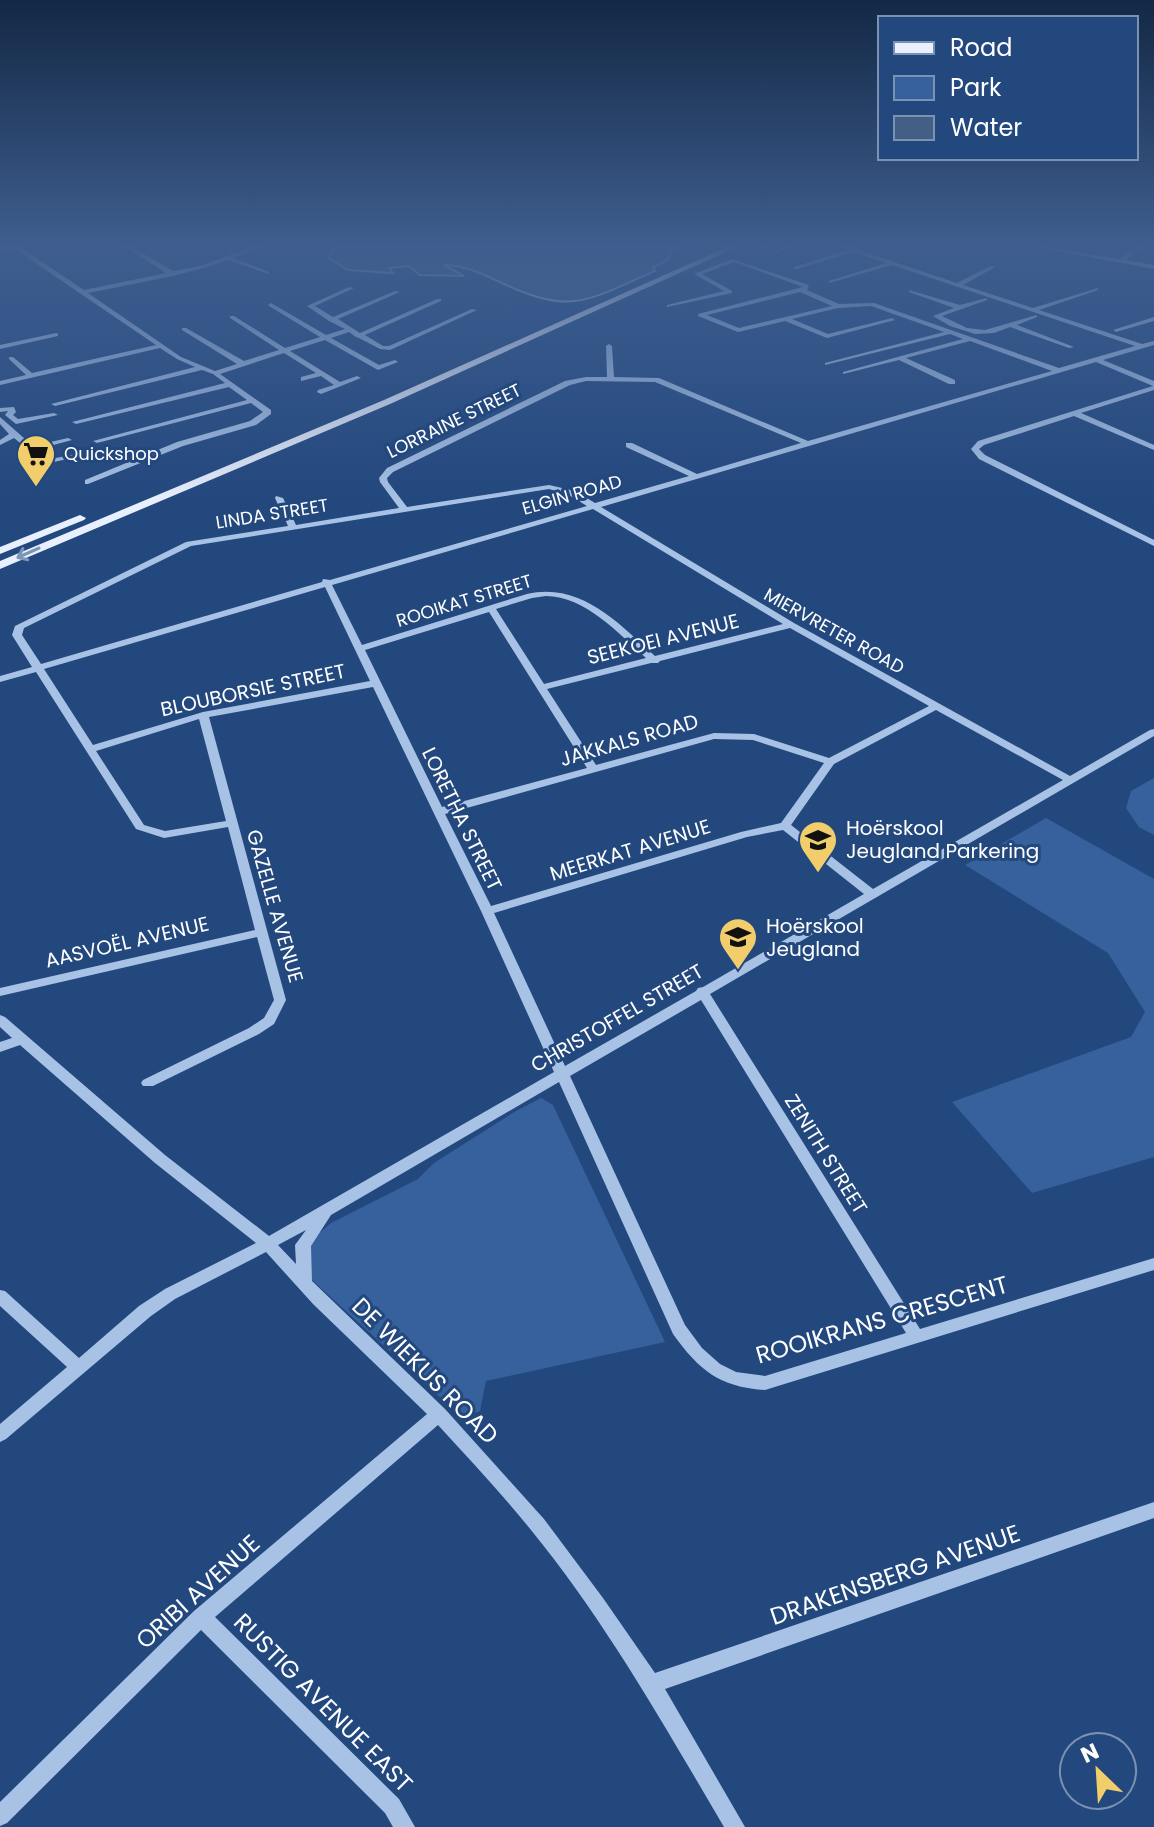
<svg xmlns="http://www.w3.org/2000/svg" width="1154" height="1827" font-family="Poppins,sans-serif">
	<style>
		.green { fill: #36619c }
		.water { fill: #435f86; stroke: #9cbde7; stroke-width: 2 }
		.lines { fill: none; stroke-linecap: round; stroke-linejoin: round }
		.minor { fill: #a8c2e6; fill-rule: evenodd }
		.major { fill: #e9f0fd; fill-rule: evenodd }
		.oneway { stroke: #7c94b7 }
		.labels { text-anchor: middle; stroke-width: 6; stroke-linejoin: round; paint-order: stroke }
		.far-street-label { font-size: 18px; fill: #fff; stroke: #23487e }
		.far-poi-label { font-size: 18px; fill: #fff; stroke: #23487e; text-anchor: start }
		.street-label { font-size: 20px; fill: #fff; stroke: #23487e }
		.poi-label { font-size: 20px; fill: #fff; stroke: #23487e; text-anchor: start }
		.near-street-label { font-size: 24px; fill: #fff; stroke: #23487e }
	</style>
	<rect width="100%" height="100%" fill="#23487e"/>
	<path class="green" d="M1154,778V835L1139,827L1126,808L1131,791Z
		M1046,818L1154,879V1157L1032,1193L952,1102L1131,1037L1145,1012L1108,953L965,865Z
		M541,1098L553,1105L665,1342L486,1381L480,1411L463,1418L312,1280L308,1248L315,1237L331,1223L418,1179L434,1163L516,1111Z"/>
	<path class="water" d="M336,247H675L667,260L653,268L655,271C589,299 573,317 502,283C483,274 465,265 444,265L464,276L420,275L409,266L389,268L393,273L348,270L328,258Z"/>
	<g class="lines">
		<path class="minor" d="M8,247H20L84,290L166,273L125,247H132L173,271L200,266L252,247H260L233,258L269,272V274L228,260L204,268L173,276L88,293L181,357L215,371L237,364L182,330V328H186L244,361L279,350L230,318V316H234L285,348L320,337L269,306L268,305L271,303L326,335L345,329L329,321L307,306L349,287L354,288L315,306L333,317L395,291L400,292L338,319L360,333L437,299H441V301L365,335L383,346H389L472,309L477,310L390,350L380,349L359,338L356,337L349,332L331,338L379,365L395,360L398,362L378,370L325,340L290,351L340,382L357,376L361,378L321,394L317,392L318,390L334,385L321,376L301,381V377L316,373L284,353L220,374L271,410V414L256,425L183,446L88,484H85V480L177,442L250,421L263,412L251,403L97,443L93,441L247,400L229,387L76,424L72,422L225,383L213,374L202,370L55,406L51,404L195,367L177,359L160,348L0,385V381L26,375L9,359V357H13L32,373L156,345L15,249L0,252V248Z
			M784,247H791L777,253L772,252Z
			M841,247H849L957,283L990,266H994V268L963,285L1033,308L1098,288V290L1039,310L1142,344L1154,341V345L1103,360L1154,381V390L1081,413L1154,445V450L1074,416L984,445L979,449L985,455L1154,540V546L979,459L971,449L978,441L1153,386L1096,362L601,507L794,623L1070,776L1150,730L1154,729V736L710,994L920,1329L1154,1258V1270L765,1390C719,1387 699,1370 673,1334L559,1082L331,1215L311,1246L312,1281L445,1409L544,1519L603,1598L655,1673L1154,1502V1518L665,1689L745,1827H724C664,1725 606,1622 531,1530C502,1494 470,1460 438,1425L215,1617L399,1799L415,1827H393L385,1813L201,1630L7,1823L0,1826V1802L194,1611L427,1414L313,1304L266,1252L175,1299L151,1316L6,1439L0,1442V1424L67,1367L0,1306V1290L5,1291L79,1358L139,1306L165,1289L256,1243L155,1163L20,1045L0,1052V1042L12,1038L0,1027V1015L5,1017L165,1155L269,1236L554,1072L481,911L373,687L209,717L286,1000L274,1024L259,1034L153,1086H143L141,1083L143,1080L249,1028L264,1018L274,1000L257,937L0,996V988L255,930L228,827L164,838L136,829L36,672L0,682V676L32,667L12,635L15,626L186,542L288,526L275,498L276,496L283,498L296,525L399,508L380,482L379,478L387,468L565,381L586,377H607L606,346L609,344L612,346L614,377L659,378L808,441L1052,371L970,341L906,358L955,380V384H949L899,360L843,374V372L963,339L950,334L825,365V363L944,332L871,306L838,308L792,319L828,334L892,318L895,320L827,338L785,321L738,332L698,316V314L803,287L734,262L702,274L732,291V293L667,307V305L724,291L694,274L732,259L809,285L807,290L839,304L874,303L1059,368L1135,346L892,265L829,283V281L886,263L853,252L797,269L792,268L847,250ZM800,292L832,306L739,328L707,315ZM586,381L655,382L801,443L697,474L632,443H626V447L689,476L595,503L575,491L549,485L407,507L388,482L387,478L393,472L570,385ZM549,489L569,495L587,506L330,580L323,579L322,582L41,664L22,635L24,628L191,546ZM593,509L783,624L655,656C618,623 581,582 527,594L362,645L332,585ZM325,587L370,681L203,712L93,745L44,669ZM546,596C585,596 619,634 646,658L544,684L496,609L532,598ZM489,612L587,768L442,807L365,650ZM790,628L929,706L829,758L754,734L714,733L596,765L547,689L651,663H658L660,661ZM936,710L1063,780L873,889L791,825L834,764ZM199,719L226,821L165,831L144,825L96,751ZM714,739L753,740L824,763L781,823L741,832L491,906L445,814ZM783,830L864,894L703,987L698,988L696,991L565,1066L494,913L747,837ZM701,1000L906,1333L765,1376L736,1372L720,1364L702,1348L685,1325L570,1076ZM306,1230L295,1245L296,1264L278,1245Z
			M1035,247H1046L1119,259L1135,247H1141L1126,260L1154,265V269Z
			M909,290L960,305L987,298V300L942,316L967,328L985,330L1037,315V317L1017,325L1074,347L1069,348L1010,327L994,333L975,334L950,326L933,316L954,308L909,292Z
			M1154,317V321L1116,332L1113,330Z
			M56,333L58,334V336L0,349V345Z
			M14,407L16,412L13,415L18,419L54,413L58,415L16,424L5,415L8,411L0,412V408Z
			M0,417L33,446L68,438L72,440L27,452L35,462L87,452L91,454L30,467L19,451L25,447L14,438L0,445V440L9,434L0,424Z"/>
		<path class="major" d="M727,247H737L390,404L0,569V561L384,400Z
			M80,515L86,518L84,520L0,554V547Z"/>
	</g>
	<defs><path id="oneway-shaft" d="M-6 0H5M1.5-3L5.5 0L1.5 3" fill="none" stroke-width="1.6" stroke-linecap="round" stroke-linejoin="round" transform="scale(2)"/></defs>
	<use class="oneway" href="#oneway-shaft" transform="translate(28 553) rotate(156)"/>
	<linearGradient id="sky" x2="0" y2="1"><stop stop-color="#132845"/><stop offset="0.49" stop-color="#3f5e8f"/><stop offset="1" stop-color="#3f5e8f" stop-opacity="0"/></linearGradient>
	<rect width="1154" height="502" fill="url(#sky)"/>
	<defs>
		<g id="supermarket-pin" transform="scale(2)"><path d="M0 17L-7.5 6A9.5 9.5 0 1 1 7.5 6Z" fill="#f1ce6b" stroke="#23487e"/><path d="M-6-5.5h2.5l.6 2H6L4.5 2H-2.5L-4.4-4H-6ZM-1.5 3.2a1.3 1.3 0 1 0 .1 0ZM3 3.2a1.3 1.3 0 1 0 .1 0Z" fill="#111"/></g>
		<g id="school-pin" transform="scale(2)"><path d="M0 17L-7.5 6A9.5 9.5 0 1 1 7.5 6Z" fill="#f1ce6b" stroke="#23487e"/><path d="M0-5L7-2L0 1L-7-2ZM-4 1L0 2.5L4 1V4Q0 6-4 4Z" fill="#111"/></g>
	</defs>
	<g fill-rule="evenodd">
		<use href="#supermarket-pin" x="36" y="454"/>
		<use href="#school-pin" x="818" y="840"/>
		<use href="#school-pin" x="738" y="937"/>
	</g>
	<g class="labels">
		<g class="far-street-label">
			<text transform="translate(454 421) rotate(-26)" y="6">LORRAINE STREET</text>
			<text transform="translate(572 495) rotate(-16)" y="6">ELGIN ROAD</text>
			<text transform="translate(272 514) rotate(-9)" y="6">LINDA STREET</text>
			<text transform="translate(464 601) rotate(-17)" y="6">ROOIKAT STREET</text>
			<text transform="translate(834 631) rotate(29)" y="6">MIERVRETER ROAD</text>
		</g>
		<g class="far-poi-label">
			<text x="64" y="460">Quickshop</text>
		</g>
		<g class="street-label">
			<text transform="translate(663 639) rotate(-14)" y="7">SEEKOEI AVENUE</text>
			<text transform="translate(253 690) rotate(-12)" y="7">BLOUBORSIE STREET</text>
			<text transform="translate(629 740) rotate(-16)" y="7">JAKKALS ROAD</text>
			<text transform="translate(462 819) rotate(64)" y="7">LORETHA STREET</text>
			<text transform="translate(630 850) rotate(-17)" y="7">MEERKAT AVENUE</text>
			<text transform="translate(275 906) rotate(74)" y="7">GAZELLE AVENUE</text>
			<text transform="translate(127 942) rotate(-13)" y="7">AASVOËL AVENUE</text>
			<text transform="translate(617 1018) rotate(-30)" y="7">CHRISTOFFEL STREET</text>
			<text transform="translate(826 1154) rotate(58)" y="7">ZENITH STREET</text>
		</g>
		<g class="poi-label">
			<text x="846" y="835">Hoërskool<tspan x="846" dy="23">Jeugland Parkering</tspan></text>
			<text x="766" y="933">Hoërskool<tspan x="766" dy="23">Jeugland</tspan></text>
		</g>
		<g class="near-street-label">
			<text transform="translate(882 1320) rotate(-16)" y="8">ROOIKRANS CRESCENT</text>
			<text transform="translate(425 1371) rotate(45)" y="8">DE WIEKUS ROAD</text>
			<text transform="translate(895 1575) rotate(-19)" y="8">DRAKENSBERG AVENUE</text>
			<text transform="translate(198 1592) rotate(-42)" y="8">ORIBI AVENUE</text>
			<text transform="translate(323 1703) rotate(45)" y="8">RUSTIG AVENUE EAST</text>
		</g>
	</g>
	<rect x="878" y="16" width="260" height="144" fill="#23487e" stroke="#7b91b2" stroke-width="2"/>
	<rect x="894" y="42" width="40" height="12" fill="#e9f0fd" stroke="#7b91b2" stroke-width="2"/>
	<text x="950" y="56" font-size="24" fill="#ffffff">Road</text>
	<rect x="894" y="76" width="40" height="24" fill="#36619c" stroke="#7b91b2" stroke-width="2"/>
	<text x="950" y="96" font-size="24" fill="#ffffff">Park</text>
	<rect x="894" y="116" width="40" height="24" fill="#435f86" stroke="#7b91b2" stroke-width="2"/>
	<text x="950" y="136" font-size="24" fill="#ffffff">Water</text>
	<g transform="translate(1098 1771) rotate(335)"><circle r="38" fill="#23487e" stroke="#7b91b2" stroke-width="2"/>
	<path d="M0-6L14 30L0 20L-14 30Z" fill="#f1ce6b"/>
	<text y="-12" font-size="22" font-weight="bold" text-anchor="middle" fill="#ffffff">N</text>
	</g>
</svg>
